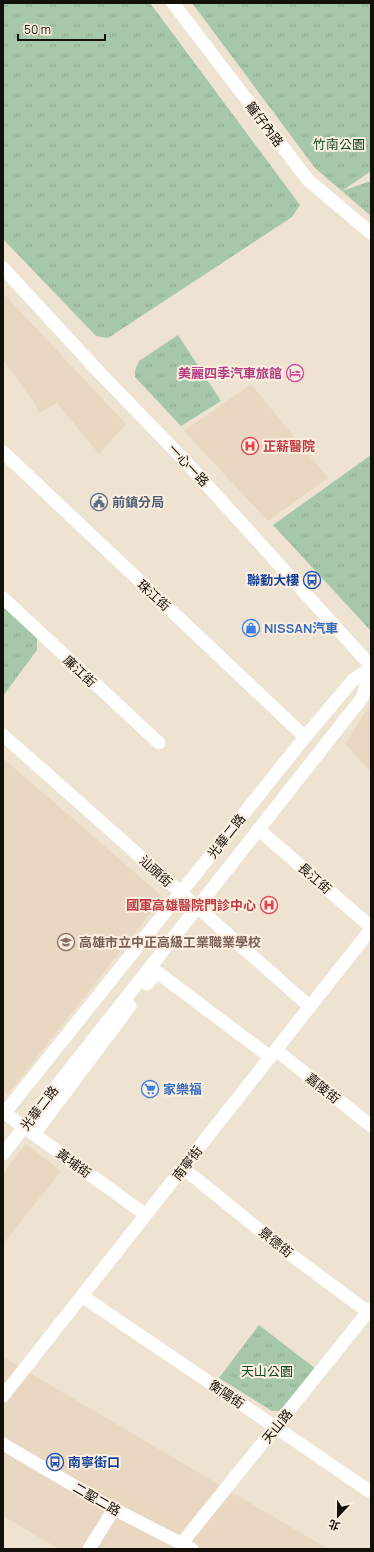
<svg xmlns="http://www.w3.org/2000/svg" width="374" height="1552" font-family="Manrope,'Noto Sans TC',sans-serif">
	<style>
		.built { fill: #e9d8c1 }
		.grass { fill: url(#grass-tufts) }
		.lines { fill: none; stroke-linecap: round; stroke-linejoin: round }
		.minor { stroke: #fff; stroke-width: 13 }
		.labels { text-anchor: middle; stroke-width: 4; stroke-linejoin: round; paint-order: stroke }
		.street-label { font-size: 13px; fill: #130f09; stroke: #fcefdf }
		.park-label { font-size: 13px; fill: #0e4b1e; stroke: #fcefdf }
		.hotel-label { font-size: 13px; font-weight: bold; fill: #b23c85; stroke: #fcefdf; text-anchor: end }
		.health-label { font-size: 13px; font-weight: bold; fill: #be3a42; stroke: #fcefdf; text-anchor: start }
		.service-label { font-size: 13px; font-weight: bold; fill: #4e5e75; stroke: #fcefdf; text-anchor: start }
		.transit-label { font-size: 13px; font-weight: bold; fill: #164399; stroke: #fcefdf; text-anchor: end }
		.shop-label { font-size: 13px; font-weight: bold; fill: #366cbe; stroke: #fcefdf; text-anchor: start }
		.education-label { font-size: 13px; font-weight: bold; fill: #785e54; stroke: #fcefdf; text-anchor: start }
	</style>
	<defs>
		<pattern id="grass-tufts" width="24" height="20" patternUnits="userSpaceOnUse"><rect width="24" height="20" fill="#a6c7a9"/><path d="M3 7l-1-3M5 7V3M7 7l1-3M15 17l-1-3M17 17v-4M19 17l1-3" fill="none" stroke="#8eaa90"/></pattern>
	</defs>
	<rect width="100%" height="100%" fill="#eee2d1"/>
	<path class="built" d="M3,293L126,424L99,454L57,403L39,413L35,404L3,360Z
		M251,384L328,478L268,521L184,431Z
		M368,708H371V772L345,744Z
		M3,758L163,897L8,1094L3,1091Z
		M26,1144L61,1171L3,1244V1173Z
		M3,1357L328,1549H59L3,1516Z"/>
	<path class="grass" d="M3,3H150L300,205L292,217L108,338L96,336L3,239Z
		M192,3H371V171L342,191L371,181V216L315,168Z
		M178,335L221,401L181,426L135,377V370L139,361Z
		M371,455V631L273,525Z
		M3,606L37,637V650L3,696Z
		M259,1325L316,1369L284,1411H272L219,1378Z"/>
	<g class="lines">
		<path class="minor" d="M173,3L308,180L371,233
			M3,268L98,371L187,463L371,666
			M3,452L305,737
			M3,598L159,743
			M3,735L310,1007
			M258,829L371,927
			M147,984L157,972L270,1057
			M276,1050L371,1126
			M3,1112L146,1215
			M3,1115L305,737L353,680L371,668
			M34,1134L130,1006
			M3,1154L362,698L371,670
			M183,1168L283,1249L371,1314
			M82,1296L371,1492
			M3,1396L371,929
			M3,1444L114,1509L192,1549
			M182,1543L371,1308
			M89,1549L114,1509"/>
	</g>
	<defs>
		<g id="hotel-ring" transform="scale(0.9)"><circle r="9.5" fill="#fcefdf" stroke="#d1479c" stroke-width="1.5"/><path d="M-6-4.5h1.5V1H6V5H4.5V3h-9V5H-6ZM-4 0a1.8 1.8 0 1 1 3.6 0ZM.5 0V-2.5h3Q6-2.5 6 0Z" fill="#d1479c"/></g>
		<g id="hospital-ring" transform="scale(0.9)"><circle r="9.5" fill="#fcefdf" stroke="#e0444e" stroke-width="1.5"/><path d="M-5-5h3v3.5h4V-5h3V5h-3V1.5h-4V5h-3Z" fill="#e0444e"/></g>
		<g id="civic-ring" transform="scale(0.9)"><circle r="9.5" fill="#fcefdf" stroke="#5c6f8a" stroke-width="1.5"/><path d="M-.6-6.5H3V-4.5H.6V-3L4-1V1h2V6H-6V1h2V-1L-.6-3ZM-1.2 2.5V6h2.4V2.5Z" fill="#5c6f8a"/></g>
		<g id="bus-ring" transform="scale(0.9)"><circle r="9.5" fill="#fcefdf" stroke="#1a4fb4" stroke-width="1.5"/><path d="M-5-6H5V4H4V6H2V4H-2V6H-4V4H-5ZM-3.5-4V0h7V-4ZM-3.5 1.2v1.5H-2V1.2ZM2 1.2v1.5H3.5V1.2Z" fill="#1a4fb4"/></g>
		<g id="shop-ring" transform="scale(0.9)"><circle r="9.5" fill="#fcefdf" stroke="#3f7fe0" stroke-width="1.5"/><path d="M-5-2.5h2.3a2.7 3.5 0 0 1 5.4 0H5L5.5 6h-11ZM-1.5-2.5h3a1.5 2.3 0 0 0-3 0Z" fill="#3f7fe0"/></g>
		<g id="school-ring" transform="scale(0.9)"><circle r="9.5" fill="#fcefdf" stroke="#8d6e63" stroke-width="1.5"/><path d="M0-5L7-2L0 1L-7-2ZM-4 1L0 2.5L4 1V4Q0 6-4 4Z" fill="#8d6e63"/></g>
		<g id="supermarket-ring" transform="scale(0.9)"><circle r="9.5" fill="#fcefdf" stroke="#3f7fe0" stroke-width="1.5"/><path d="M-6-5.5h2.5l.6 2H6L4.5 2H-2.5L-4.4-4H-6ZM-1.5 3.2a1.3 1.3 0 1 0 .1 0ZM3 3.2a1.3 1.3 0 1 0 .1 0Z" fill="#3f7fe0"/></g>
	</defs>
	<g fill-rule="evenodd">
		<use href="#hotel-ring" x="295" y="373"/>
		<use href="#hospital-ring" x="250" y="446"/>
		<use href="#civic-ring" x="99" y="502"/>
		<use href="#bus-ring" x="312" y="580"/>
		<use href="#shop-ring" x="251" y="628"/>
		<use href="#hospital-ring" x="269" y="905"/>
		<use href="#school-ring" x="66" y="942"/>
		<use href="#supermarket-ring" x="150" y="1089"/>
		<use href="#bus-ring" x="55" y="1462"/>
	</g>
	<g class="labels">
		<g class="street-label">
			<text transform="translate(265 124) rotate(53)" y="5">籬仔內路</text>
			<text transform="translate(189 465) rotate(47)" y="5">一心一路</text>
			<text transform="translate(154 595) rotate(42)" y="5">珠江街</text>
			<text transform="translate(80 671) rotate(43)" y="5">廉江街</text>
			<text transform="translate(226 836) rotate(-52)" y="5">光華二路</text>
			<text transform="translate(156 871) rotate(42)" y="5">汕頭街</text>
			<text transform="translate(315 878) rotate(41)" y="5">長江街</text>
			<text transform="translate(323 1088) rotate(39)" y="5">嘉陵街</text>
			<text transform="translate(39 1108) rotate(-52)" y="5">光華二路</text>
			<text transform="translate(74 1163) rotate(36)" y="5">黃埔街</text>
			<text transform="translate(187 1163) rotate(-52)" y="5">南寧街</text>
			<text transform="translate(276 1242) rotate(39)" y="5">景德街</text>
			<text transform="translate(227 1394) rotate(34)" y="5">衡陽街</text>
			<text transform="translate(277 1426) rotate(-51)" y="5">天山路</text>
			<text transform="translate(97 1499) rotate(30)" y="5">二聖二路</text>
		</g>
		<g class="park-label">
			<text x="339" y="149">竹南公園</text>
			<text x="267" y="1376">天山公園</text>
		</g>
		<g class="hotel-label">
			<text x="282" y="378">美麗四季汽車旅館</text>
		</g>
		<g class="health-label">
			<text x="263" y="451">正薪醫院</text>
			<text x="256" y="910" text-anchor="end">國軍高雄醫院門診中心</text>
		</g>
		<g class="service-label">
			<text x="112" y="507">前鎮分局</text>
		</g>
		<g class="transit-label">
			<text x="299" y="585">聯勤大樓</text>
			<text x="68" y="1467" text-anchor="start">南寧街口</text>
		</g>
		<g class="shop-label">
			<text x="264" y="633">NISSAN汽車</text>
			<text x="163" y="1094">家樂福</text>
		</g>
		<g class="education-label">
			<text x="79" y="947">高雄市立中正高級工業職業學校</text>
		</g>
	</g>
	<rect width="374" height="1552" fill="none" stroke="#130f09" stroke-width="8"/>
	<g transform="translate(338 1516) rotate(202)" stroke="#fcefdf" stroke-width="3" paint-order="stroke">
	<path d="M0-3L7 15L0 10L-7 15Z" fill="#130f09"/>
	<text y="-6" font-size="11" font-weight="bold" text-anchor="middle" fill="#130f09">北</text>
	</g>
	<path d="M18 34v6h87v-6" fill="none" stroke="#130f09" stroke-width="2"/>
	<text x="24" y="34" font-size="12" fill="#130f09" stroke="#fcefdf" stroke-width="3" paint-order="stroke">50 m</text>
</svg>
